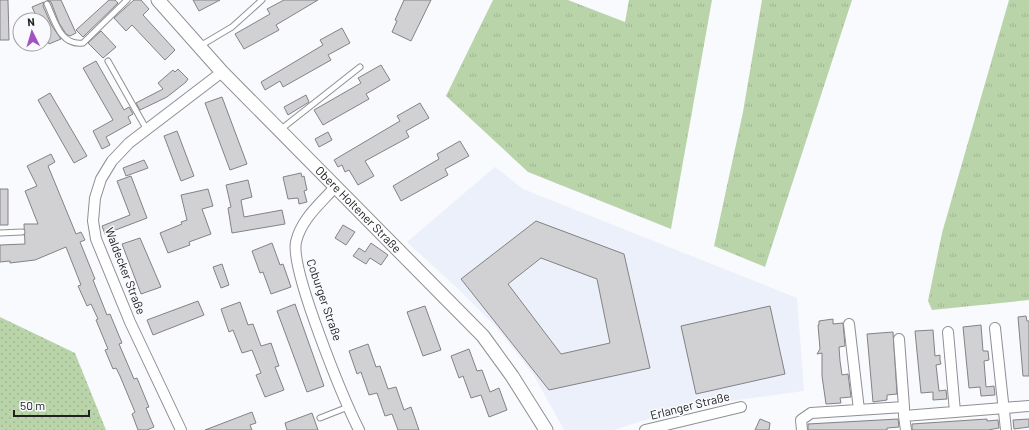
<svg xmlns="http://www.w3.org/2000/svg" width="1029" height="430" font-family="Barlow,sans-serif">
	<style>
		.built { fill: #ebf0fa }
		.grass { fill: url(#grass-tufts) }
		.park { fill: url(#park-dots) }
		.building { fill: #d1d0d3; stroke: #838285; fill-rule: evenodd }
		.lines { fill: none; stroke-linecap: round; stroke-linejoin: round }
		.service-casing { stroke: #8f9093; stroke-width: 7 }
		.minor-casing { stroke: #8f9093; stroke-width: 12 }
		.tertiary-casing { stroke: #8f9093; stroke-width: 15 }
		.service { stroke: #fff; stroke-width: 5 }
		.minor { stroke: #fff; stroke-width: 10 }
		.tertiary { stroke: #fff; stroke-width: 13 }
		.labels { text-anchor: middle; stroke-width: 3; stroke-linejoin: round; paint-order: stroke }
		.street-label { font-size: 12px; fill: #212122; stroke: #f9fafd }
	</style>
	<defs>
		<pattern id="grass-tufts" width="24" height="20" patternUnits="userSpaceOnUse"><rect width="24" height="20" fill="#bad4aa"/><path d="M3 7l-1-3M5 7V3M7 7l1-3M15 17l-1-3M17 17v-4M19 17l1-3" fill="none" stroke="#a0b692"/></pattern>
		<pattern id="park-dots" width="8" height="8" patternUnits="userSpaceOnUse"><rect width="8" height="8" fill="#bad4aa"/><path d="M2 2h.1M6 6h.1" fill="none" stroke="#a0b692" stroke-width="1.8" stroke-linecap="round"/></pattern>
	</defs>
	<rect width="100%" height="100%" fill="#f9fafd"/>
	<path class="built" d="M495,167L523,189L797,298L804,391L708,404L670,412L614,430H564L533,374L497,328L454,285L407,242Z"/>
	<path class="grass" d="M493,0H568L625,22L629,0H712L671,229L528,172L446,96Z
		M762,0H852L765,267L714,246L743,112Z
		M1009,0H1029V300L932,310L928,301L942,233Z"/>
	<path class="park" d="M0,317L75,353L106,430H0Z"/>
	<path class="building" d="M0,0H8L9,40H0Z
		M47,0H61L76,33L70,36L66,34L59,23L51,2Z
		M109,0H115L118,3L83,37L76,30Z
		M134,0H141L149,9L143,15L175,50L165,60L132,25L126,31L114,18Z
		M193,0H220L199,11Z
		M284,0H318L276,25L279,30L244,49L235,34L270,14L267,9Z
		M404,0H431L411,41L392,32L397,21L395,20Z
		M44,2L43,6L52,26L61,39L49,44L44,34V20H38L32,7Z
		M342,28L350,43L328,55L331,60L283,87L280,81L265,90L261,82L323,45L320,40Z
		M101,31L116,47L103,58L88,43Z
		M96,61L124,110L129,107L133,114L128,117L131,123L106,137L110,145L102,149L93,131L113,120L83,68Z
		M381,65L390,80L366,94L369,99L323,125L314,110L361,83L358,78Z
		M178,69L188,79L186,82L167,97L140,110L136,103L163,89L158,83L173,70L175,72Z
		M50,93L87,156L74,163L38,100Z
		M306,95L309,102L288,115L284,107Z
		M222,97L247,164L230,170L205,103Z
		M420,103L429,118L406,131L409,137L365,161L374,176L358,185L349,170L345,172L342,165L338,167L334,160L400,121L397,116Z
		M177,131L194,176L181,181L164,136Z
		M328,132L332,140L319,147L315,139Z
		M460,141L469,156L445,169L448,175L401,201L393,186L439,159L437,154Z
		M51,154L55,162L48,166L76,234L81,232L85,240L80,242L95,279L93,280L107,315L110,314L122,343L119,344L134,379L137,378L149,407L146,408L154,427L147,430H138L132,414L135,412L120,376L116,368L113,369L105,350L108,349L96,320L98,319L91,304L87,306L78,286L81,285L66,247L35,260L10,263V261L0,262V245L25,244L24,224H38L25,191L37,186L27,166Z
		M144,160L148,168L126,176L123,168Z
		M301,173L302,177L304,176L307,190L304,191L307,202L299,204L298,198L288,199L283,177Z
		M131,176L147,218L105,234L102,226L130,215L117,181Z
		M248,180L252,197L241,200L244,217L282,210L285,224L232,233L228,208L231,207L226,185Z
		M0,189H8V225H0Z
		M208,189L213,206L202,209L211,234L189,242L190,245L168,253L160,233L182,224L181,222L187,220L181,195Z
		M536,221L624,254L650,368L549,390L461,279ZM541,258L597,279L610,343L561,354L508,284Z
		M343,225L355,232L346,245L335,238Z
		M140,238L161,287L141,294L122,244Z
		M272,243L280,265L283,264L291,287L271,294L263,272L260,273L252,251Z
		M371,243L388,255L381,265L370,258L366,264L353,256L359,248L365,252Z
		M222,264L229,285L221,288L213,267Z
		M198,301L204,315L153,335L147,320Z
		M240,302L248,325L253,324L261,346L271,343L279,366L275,367L284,390L265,397L256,375L261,373L252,350L242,353L233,330L229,332L221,309Z
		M295,304L324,386L307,392L277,311Z
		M425,306L441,350L423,356L407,312Z
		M770,306L785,374L696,394L681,326Z
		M1026,316L1027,321H1029V376H1023L1018,317Z
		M833,319V324L843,323L845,346L839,347L840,361L842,375L848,374L851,397L840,398L841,403L826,404L822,376V353L817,354L820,349L818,325H819V321Z
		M981,325L983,351H988L989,360L984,361L986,387L994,386L995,395L981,396L980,387L969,388L963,327Z
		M933,330L935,356L940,355V360L941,364L936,365L939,391L946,390L947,399L933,400V392L921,393L915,331Z
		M893,332L897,394L887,395V400L873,402L867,334Z
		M368,344L376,367L380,366L388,389L396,387L404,410L411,407L419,430H398L392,414L385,416L377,393L369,395L361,372L357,374L349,351Z
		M469,349L477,371L482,370L490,392L499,388L507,410L489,417L481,395L471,398L463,376L459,378L451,356Z
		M252,412L256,423L250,425L252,430H205Z
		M312,413L318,430H287L285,423Z
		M760,419L770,423L769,430H755Z
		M898,419L899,427L887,428V430H808V424Z
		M987,419V421L998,420L999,428L988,430H912V424Z
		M1029,419V427L1014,429L1013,420Z"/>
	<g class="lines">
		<g class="service-casing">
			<path id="service" d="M47,4C55,21 60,46 83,43L127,0
				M200,46L232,27L262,0
				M108,61L147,130
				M280,130L360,67
				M0,233L22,232
				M320,418L348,407"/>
		</g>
		<g class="minor-casing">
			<path id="minor" d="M336,186C321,203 301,219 296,242C290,270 344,400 359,430
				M849,324L859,410
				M995,328L1006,430
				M948,332L955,412
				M899,339L904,407
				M904,416L906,430
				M181,430L130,322L96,239L93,221L95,198L101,179L112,161L129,143L222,72
				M645,430L741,407
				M802,430L801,420L811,413L904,407V416L1029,406"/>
		</g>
		<g class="tertiary-casing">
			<g id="tertiary">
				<path id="s1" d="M158,0L222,72L483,336L512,376L546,430"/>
			</g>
		</g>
		<use href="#service" class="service"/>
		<use href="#minor" class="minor"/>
		<use href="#tertiary" class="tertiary"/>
	</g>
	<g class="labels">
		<g class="street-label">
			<text dy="4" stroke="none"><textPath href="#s1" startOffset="290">Obere Holtener Straße</textPath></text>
			<text transform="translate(125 271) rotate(69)" y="4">Waldecker Straße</text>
			<text transform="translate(324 300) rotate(71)" y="4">Coburger Straße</text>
			<text transform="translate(690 406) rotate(-14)" y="4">Erlanger Straße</text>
		</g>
	</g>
	<g transform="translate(32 32) rotate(355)"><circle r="19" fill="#f9fafd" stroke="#a3a3a5"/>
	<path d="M0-3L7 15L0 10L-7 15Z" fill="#a252c2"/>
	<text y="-6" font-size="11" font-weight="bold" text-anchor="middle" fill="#212122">N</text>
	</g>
	<path d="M14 410v6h75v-6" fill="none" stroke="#212122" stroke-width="2"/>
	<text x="20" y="410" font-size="12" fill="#212122" stroke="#f9fafd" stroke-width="3" paint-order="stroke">50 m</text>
</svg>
